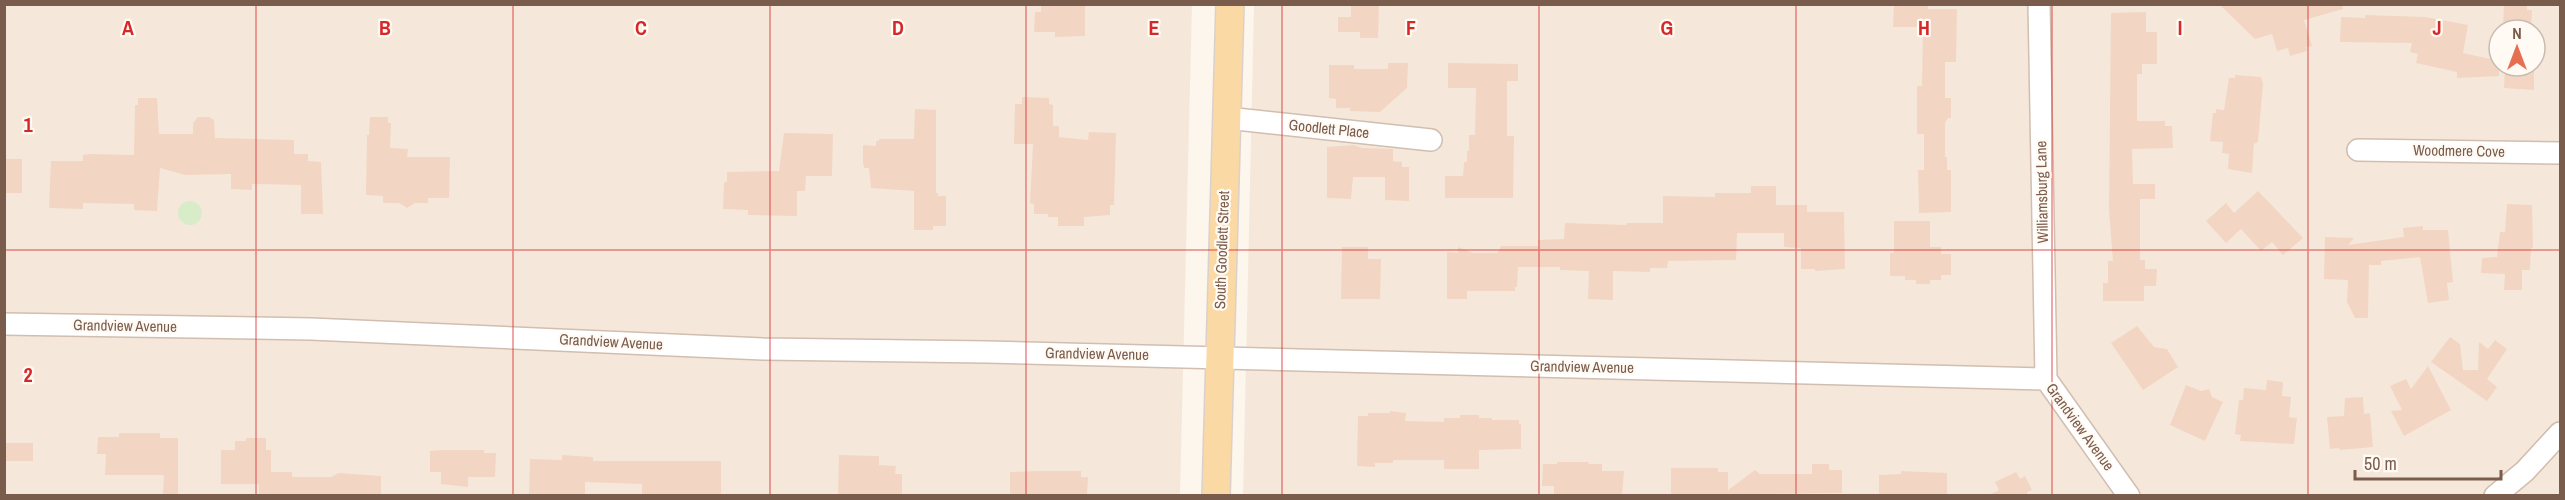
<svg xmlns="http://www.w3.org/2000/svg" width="2565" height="500" font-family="'Archivo Narrow',sans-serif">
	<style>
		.residential { fill: #f5e8da; fill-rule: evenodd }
		.green { fill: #d8ecc9 }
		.building { fill: #f3d5c3 }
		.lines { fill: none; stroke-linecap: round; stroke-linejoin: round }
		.minor-casing { stroke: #d1beb0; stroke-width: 24 }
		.major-casing { stroke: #dad1cd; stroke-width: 30 }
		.minor { stroke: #fff; stroke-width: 21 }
		.major { stroke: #fbd9a5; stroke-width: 27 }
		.grid { fill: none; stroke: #d62828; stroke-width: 1.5; stroke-opacity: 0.55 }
		.labels { text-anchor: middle; stroke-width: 4.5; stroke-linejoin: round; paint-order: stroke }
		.street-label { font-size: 15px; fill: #7a5c4d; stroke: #fffaf3 }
		.grid-label { font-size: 20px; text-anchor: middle; font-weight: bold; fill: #d62828; stroke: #fffaf3; stroke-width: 4.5; stroke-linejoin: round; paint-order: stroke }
	</style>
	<rect width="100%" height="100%" fill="#fdf6ec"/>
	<path class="residential" d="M4,5H1192L1180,495H5Z
		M1254,5H2560V495L1243,496ZM2499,30H2535V66H2499Z"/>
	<path class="green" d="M178 213a12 12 0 1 1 24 0a12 12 0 1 1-24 0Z"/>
	<path class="building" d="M1085,4V36L1055,37V32H1034L1035,12H1041V5Z
		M1351,4H1379L1378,38H1360V32H1338V17H1351Z
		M1894,4H1928V9H1957L1956,62H1945V98H1951V118H1948L1945,123V157H1947V170H1951V212L1919,213L1918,170H1924V134H1917V86H1922L1923,27H1893Z
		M2219,4H2342L2343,9L2304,20L2312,46L2306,47L2307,51L2290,56L2288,48L2277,51L2272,34L2255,39Z
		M2504,4H2527V10H2532L2531,30H2503Z
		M2146,12V32H2157V64H2142V74H2137V121H2165V126H2172L2173,148L2132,149L2133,184H2155V199H2140V260H2145V269H2157L2156,286H2144V301H2103V283H2108V261H2113L2109,210L2111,13Z
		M2365,15L2425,17L2468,25L2463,53L2499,61V76L2457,78V72L2416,63L2418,54L2410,52L2412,43L2340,42L2341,17L2365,18Z
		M1388,63H1408L1407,88L1380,112L1350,111V108H1336V99L1329,98V65H1354V69H1388Z
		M1448,63L1518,64V81H1507V136H1514L1513,198H1445V176H1463L1464,162H1467V151H1469V135H1475L1476,88H1448Z
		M2505,66H2534V90L2504,88Z
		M2235,75L2261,77L2263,84L2258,142L2254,144L2252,173L2228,169L2229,154L2222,153L2223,142L2210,141L2213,113H2216V109L2224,110L2229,78H2235Z
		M1022,97L1049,98V104L1053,105V126H1059V137L1088,140L1089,132L1116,133L1114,205H1110V215L1084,217V226H1058V217H1048V214H1034V204L1030,203L1033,144H1014L1015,104H1022Z
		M138,98H157L159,134H193V123L198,117H209L214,120L215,138L294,140V154H308V161L321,162L323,214H301V185L252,184V190L231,189V174L185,175L160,168L157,211L134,210V204L83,203V209L49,208L51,161H83V155L90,154L134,155L135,105H138Z
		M915,109L936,110V193H938V196H946V226H933V230H914V191L871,188L869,168H864L863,163V145L876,146V141H879V139H914Z
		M370,117H388V123H391L390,148L408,149L407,157H450L449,198H428V203H415L407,208L399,203H383V196L366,195L367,135H369Z
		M784,133L833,134L832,176H806L805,191H797V216L748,215V210L723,209L724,182H727V172L779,171Z
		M1354,145L1362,148L1393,149V161L1402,162V167H1409V201L1385,200V177H1353L1351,199L1327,198V147Z
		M4,159H22V193H4Z
		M1751,186H1776V205H1807V212H1844L1845,269L1815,271V269H1801V248L1784,247V233H1737L1736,260L1668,261L1667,268H1650V272L1613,271V300L1588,299L1589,271L1560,270V267H1518L1517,287H1515V291H1467V299H1447V252L1458,253V247L1473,253H1498L1501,246H1538V240L1564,239L1565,223L1626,225L1627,223H1663V196L1715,197V193H1751Z
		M2258,191L2303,238L2283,255L2272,242L2261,251L2241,229L2226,243L2206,221L2226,203L2234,213Z
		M2507,204L2532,205L2533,248H2531L2530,270H2522V290H2504L2505,274L2481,273L2482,258L2497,257L2500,232H2505Z
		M1894,221H1930V247H1941V254H1951V275H1941V280H1930V284H1916V280H1905V276H1890V253H1894Z
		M2423,226V230H2448L2453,282L2447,283L2449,300L2428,303L2420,257L2381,261V265H2369L2368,318H2355L2347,302L2348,280L2324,279L2325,237L2354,238L2348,245L2404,237L2403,228Z
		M1342,247H1368V259H1381L1380,299H1341Z
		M2137,326L2154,347L2167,349L2178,367L2143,390L2111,343Z
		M2450,337L2460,344L2463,370H2478L2479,342L2488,349L2495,340L2507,349L2487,379L2497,387L2487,401L2431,362Z
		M2428,366L2451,410L2404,436L2391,411L2402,410L2390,386L2406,379L2411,389Z
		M2267,380L2283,382L2282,396L2291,397L2289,417L2297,418L2294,444L2240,441L2241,435L2235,434L2239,400H2243L2244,388L2266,390Z
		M2186,385L2201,391L2209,389L2212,397L2223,402L2205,441L2170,425Z
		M2363,397L2364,414L2370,413L2373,447L2340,450L2339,448L2330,449L2327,417L2344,416L2345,398Z
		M1390,411L1406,413L1405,421L1444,422V418H1460V415H1479V418H1492V420H1519V424H1521V449L1479,450V469H1444V460H1393V463H1375V467L1357,466L1358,416H1368V413H1390Z
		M119,433H160V438H178V494H163L164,475H105L106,454H97L98,437H119Z
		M246,438H266V450H271V472H292V477H331L339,473L381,476V495H259V484H221V450H235V441H246Z
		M4,443H33V461H4Z
		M443,450H484V453H496L495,477H468V487L441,484V472H430V451Z
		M562,455L593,457V461H721V495H642V484L585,482V495H529L530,459L562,460Z
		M839,455L879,456V465L896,466L895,474H902V495H838Z
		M1557,462H1589L1588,464H1602V471H1624L1622,495H1554V486H1542L1543,464H1557Z
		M1812,464H1829V470H1842V493L1671,495V468H1718V472H1728V490L1755,470L1760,474H1812Z
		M1040,471H1081V477H1088L1087,495H1010V472Z
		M1901,471L1947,473V495H1879V475L1901,474Z
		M2016,472L2020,479L2025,476L2032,490L2027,492L2028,495H1989L1999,490L1995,482Z"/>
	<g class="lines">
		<g class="minor-casing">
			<path id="minor" d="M2039,4L2046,379
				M1227,118L1431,140
				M2358,150L2560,153
				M4,324L311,329L763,349L987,352L2046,379L2129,496
				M2495,496L2525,471L2560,433"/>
		</g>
		<g class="major-casing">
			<path id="major" d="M1216,496L1230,4"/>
		</g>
		<use href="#minor" class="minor"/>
		<use href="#major" class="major"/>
	</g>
	<path class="grid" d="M256,4V496M513,4V496M770,4V496M1026,4V496M1282,4V496M1539,4V496M1796,4V496M2052,4V496M2308,4V496M4,250H2560"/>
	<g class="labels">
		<g class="street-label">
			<text transform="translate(1329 129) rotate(6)" y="5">Goodlett Place</text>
			<text transform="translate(2459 151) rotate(1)" y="5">Woodmere Cove</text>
			<text transform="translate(2042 192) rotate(-91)" y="5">Williamsburg Lane</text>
			<text transform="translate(1222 250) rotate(-88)" y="5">South Goodlett Street</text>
			<text transform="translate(125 326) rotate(1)" y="5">Grandview Avenue</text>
			<text transform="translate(611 342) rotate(3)" y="5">Grandview Avenue</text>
			<text transform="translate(1097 354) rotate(1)" y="5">Grandview Avenue</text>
			<text transform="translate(1582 367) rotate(1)" y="5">Grandview Avenue</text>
			<text transform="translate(2080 427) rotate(54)" y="5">Grandview Avenue</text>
		</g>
	</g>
	<g class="grid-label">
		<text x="128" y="35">A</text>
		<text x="385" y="35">B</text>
		<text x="641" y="35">C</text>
		<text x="898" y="35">D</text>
		<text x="1154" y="35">E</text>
		<text x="1411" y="35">F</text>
		<text x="1667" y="35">G</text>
		<text x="1924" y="35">H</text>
		<text x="2180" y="35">I</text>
		<text x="2437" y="35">J</text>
		<text x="28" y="132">1</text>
		<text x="28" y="382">2</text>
	</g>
	<rect width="2565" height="500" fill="none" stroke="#7a5c4d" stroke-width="12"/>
	<g transform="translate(2517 48)"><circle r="28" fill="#fffaf3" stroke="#cabbb1" stroke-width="1.5"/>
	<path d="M0-4.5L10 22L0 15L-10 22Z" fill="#e76f51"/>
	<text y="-9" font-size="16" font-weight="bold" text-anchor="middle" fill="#7a5c4d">N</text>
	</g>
	<path d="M2355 470v9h146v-9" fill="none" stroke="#7a5c4d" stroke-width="3"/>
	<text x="2364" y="470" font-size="18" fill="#7a5c4d" stroke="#fffaf3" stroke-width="4.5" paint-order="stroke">50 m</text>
</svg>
